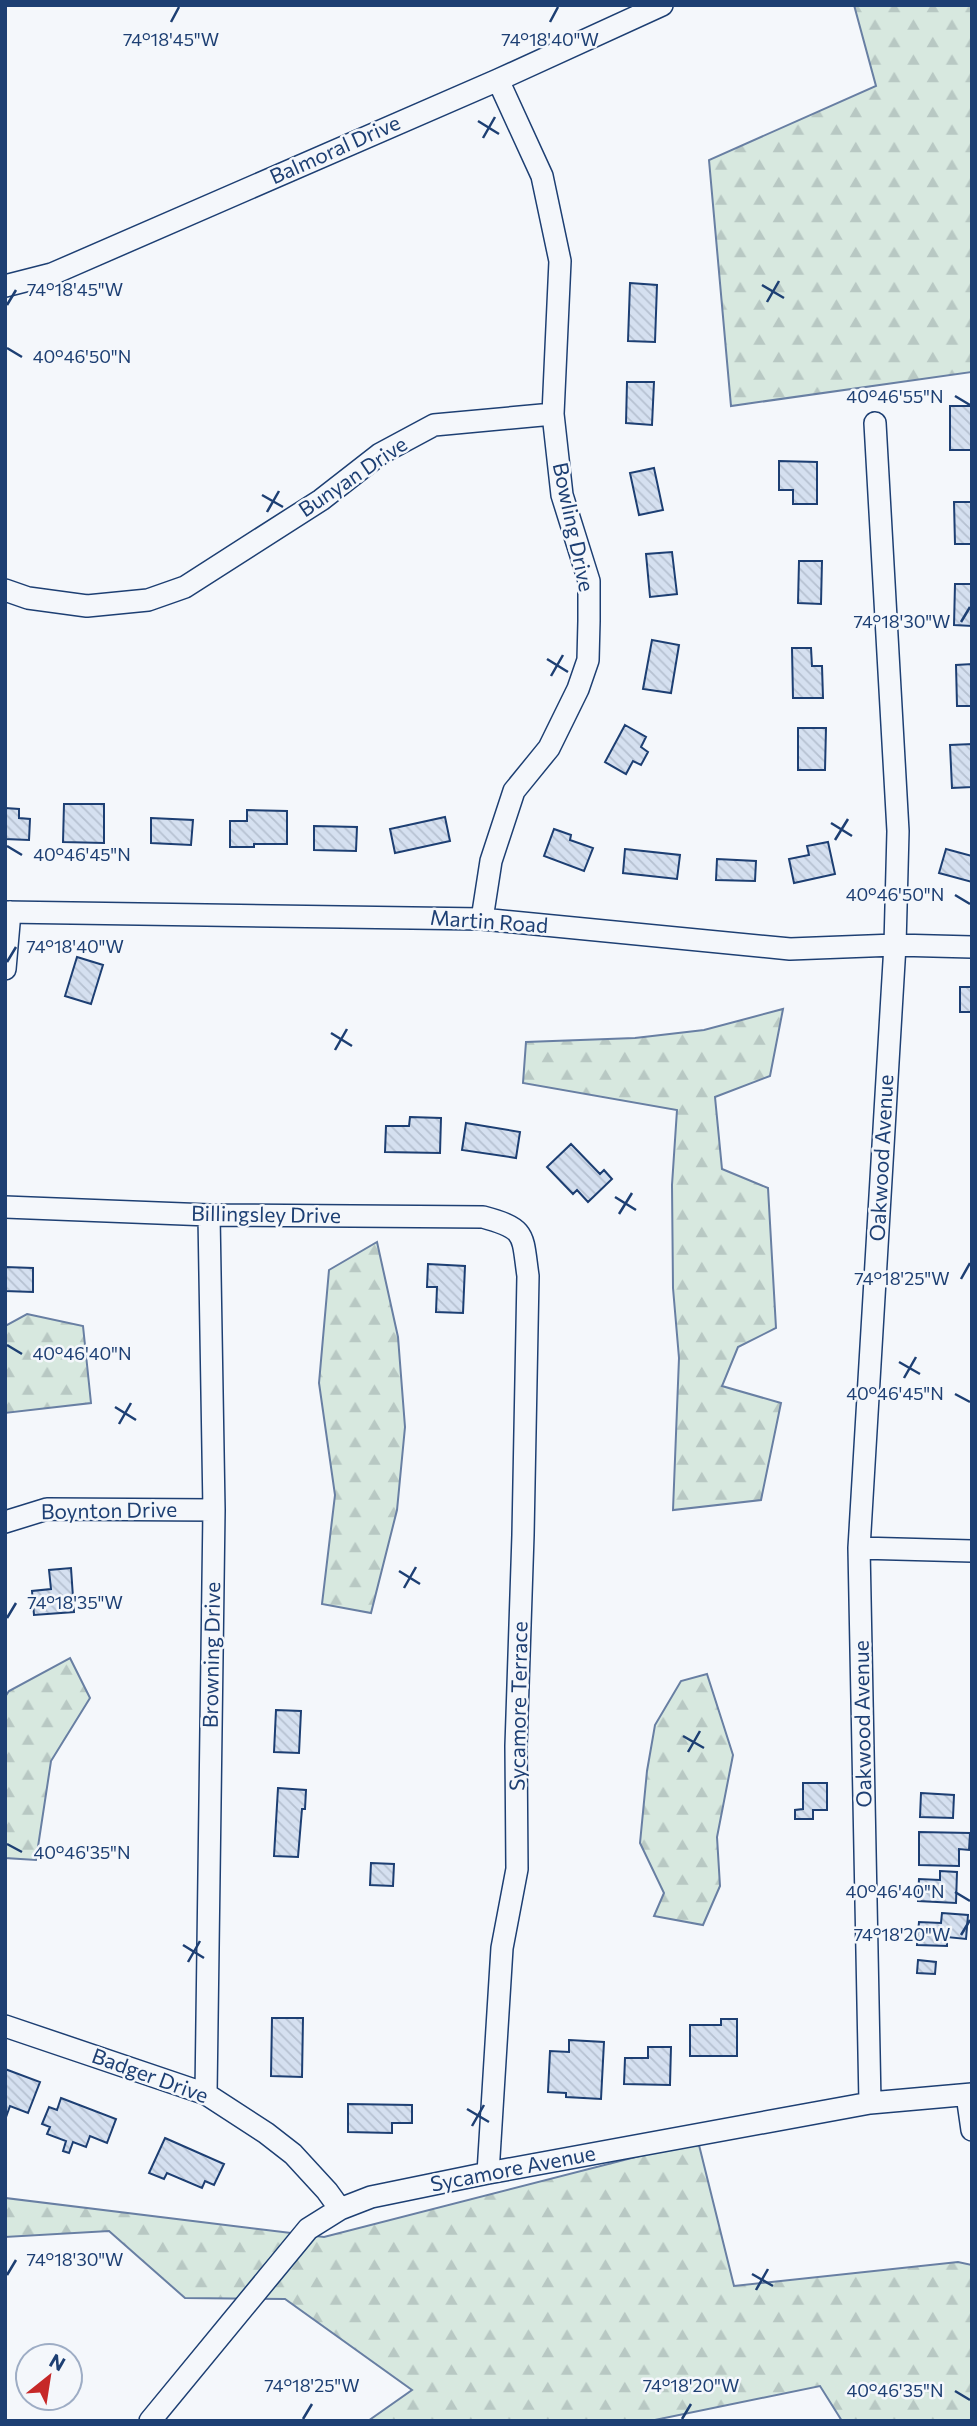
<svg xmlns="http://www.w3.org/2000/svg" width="977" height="2426" font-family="Commissioner,sans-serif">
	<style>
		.forest { fill: url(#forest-firs); stroke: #687fa3; stroke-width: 2 }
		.building { fill: url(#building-back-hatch); stroke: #1d3f73; stroke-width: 2 }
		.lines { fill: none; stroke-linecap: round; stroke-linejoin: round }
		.minor-casing { stroke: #1d3f73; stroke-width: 24 }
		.minor { stroke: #f4f7fb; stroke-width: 21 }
		.ticks { fill: none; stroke: #1d3f73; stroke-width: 2.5 }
		.labels { text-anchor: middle; stroke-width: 5; stroke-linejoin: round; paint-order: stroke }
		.street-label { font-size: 21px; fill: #1d3f73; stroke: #f4f7fb }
		.ticks-label { font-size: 18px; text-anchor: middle; fill: #1d3f73; stroke: #f4f7fb; stroke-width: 5; stroke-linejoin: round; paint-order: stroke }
	</style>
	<defs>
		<pattern id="forest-firs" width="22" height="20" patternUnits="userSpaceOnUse" patternTransform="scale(1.75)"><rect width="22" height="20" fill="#d7e8df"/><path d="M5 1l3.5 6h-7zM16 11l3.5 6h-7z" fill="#b8c8c3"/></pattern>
		<pattern id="building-back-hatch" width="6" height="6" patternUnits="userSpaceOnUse" patternTransform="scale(1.75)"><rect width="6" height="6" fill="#d5e0f0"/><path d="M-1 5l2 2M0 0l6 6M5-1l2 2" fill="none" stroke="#b6c1d1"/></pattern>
	</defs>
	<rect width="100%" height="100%" fill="#f4f7fb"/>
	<path class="forest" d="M854,5H972V372L731,406L709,160L876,86Z
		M783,1009L770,1076L715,1097L722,1169L768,1188L776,1328L738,1347L722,1386L781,1403L761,1500L673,1510L679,1358L673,1288L672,1185L677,1110L523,1083L526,1042L635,1038L704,1030Z
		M377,1242L398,1337L405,1427L397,1510L371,1613L322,1604L335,1495L319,1383L329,1270Z
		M27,1314L83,1326L91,1403L5,1413V1326Z
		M70,1658L90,1698L51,1761L36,1860L5,1858V1697L9,1691Z
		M707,1674L733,1755L717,1837L720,1886L703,1925L654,1916L664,1893L640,1843L647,1771L655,1725L681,1681Z
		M698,2141L734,2286L958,2262L972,2265V2421H842L820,2386L650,2421H368L412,2390L285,2299L185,2298L109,2231L5,2237V2198L324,2237Z"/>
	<path class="building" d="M630,283L657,285L655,342L628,341Z
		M627,382H654L652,425L626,423Z
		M950,406H972V450H950Z
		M779,461L817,462V504H793V490H779Z
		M654,468L663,510L639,515L630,473Z
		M954,502H972V544H955Z
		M672,552L677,594L650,597L646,554Z
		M799,561H822L821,604L798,603Z
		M955,584H972V626L954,625Z
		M652,640L679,645L671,693L643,689Z
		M792,648H811L812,666H822L823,698H793Z
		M972,664V706H957L956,665Z
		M625,725L646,737L641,747L648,752L641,765L633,761L626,774L605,762Z
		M798,728H826L825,770H798Z
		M972,744V787L952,788L950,745Z
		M64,804H104V843L63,842Z
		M5,808L19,809V818L30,819L29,840L5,839Z
		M247,810L287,811V844H254V847H230V821H247Z
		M445,817L450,841L395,853L390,829Z
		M151,818L193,820L191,845L151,843Z
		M314,826L357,827L356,851L314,850Z
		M554,829L571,835L570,840L593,848L584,871L544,856Z
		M828,842L835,874L794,883L789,859L809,855L807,846Z
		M625,849L680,855L677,879L623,873Z
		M946,849L972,856V882L939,873Z
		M717,859L756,861L755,881L716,880Z
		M77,957L103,965L91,1004L65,996Z
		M960,987H972V1012H960Z
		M410,1117L441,1118L440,1153L385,1152L386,1126H409Z
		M466,1123L520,1132L516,1158L462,1150Z
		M571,1144L600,1174L604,1170L612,1179L588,1202L577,1190L573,1194L547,1167Z
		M428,1264L465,1266L463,1313L436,1312L437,1287H427Z
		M5,1267L33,1268V1292L5,1291Z
		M71,1568L74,1612L34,1615L32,1591L51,1589L49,1570Z
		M276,1710L301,1711L299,1753L274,1752Z
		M803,1783H827V1810H813V1819H795V1810L803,1809Z
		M278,1788L306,1790L305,1809H302L298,1857L274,1856Z
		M921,1793L954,1795L953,1818L920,1817Z
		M919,1832L970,1833L969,1850L959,1849V1866L919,1865Z
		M371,1863L394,1864L393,1886L370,1885Z
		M940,1871L957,1872L956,1903L918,1901L919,1879L940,1880Z
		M942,1913L968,1915L966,1939L947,1937V1946L917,1945L919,1922L941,1923Z
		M918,1960L936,1962L935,1974L917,1973Z
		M272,2018H303L302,2077L271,2076Z
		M721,2019H737V2056H690V2025H721Z
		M569,2040L604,2042L601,2099L566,2097V2093L548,2092L550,2051L569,2052Z
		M648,2047H671L670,2085L624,2084L625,2058H648Z
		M5,2069L40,2082L28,2113L10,2106L5,2120Z
		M61,2098L116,2119L107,2143L90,2136L86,2147L73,2142L69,2153L63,2151L66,2141L47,2134L50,2127L42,2124L49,2107L57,2110Z
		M348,2104L412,2105V2123H392V2133L348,2132Z
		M165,2138L224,2164L214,2185L205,2181L202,2188L167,2173L164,2179L149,2173Z"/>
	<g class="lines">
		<g class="minor-casing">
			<path id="minor" d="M5,286L52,274L498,80L662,5
				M5,590L28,598L87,606L148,600L185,587L321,500L380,454L434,425L553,414
				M5,912L482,919L790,949L895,945L972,947
				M482,919L491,861L514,791L549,748L578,689L588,660L589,621V581L562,495L553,414L560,261L542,176L498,80
				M5,969L10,912
				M5,1207L209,1215L483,1217C527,1229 522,1234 528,1276L523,1535L516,1746L517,1869L502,1948L488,2173
				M5,1522L47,1509L214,1510
				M859,1548L972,1551
				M5,2026L206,2094L266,2133L293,2154L327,2191L340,2209
				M206,2094L214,1510L209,1215
				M967,2095L972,2130
				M870,2103L859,1548L895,945L898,831L875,423
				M150,2421L308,2229L340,2209L371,2197L488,2173L870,2103L972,2094"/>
		</g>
		<use href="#minor" class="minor"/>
	</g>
	<path class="ticks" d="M171,22L179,7M550,22L558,7M478,121L499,134M483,138L495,117M762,285L784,298M767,302L779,281M7,305L16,290M7,348L22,357M955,396L970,405M262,495L283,507M267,512L279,491M961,622L970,607M547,659L568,672M551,676L563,655M831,823L852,836M835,840L848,819M7,846L22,855M955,895L970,904M7,962L16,947M331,1033L352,1046M335,1050L347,1029M615,1197L636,1210M619,1214L632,1193M961,1279L970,1263M7,1345L22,1354M899,1362L920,1374M904,1378L916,1357M955,1394L970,1402M115,1407L136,1420M119,1424L131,1403M399,1571L420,1584M404,1588L416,1567M7,1618L16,1603M683,1736L704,1748M688,1752L700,1731M7,1844L22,1852M955,1892L970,1901M961,1935L970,1920M183,1945L204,1958M188,1962L200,1941M467,2109L489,2122M472,2126L484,2105M752,2274L773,2286M7,2275L16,2260M756,2290L768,2269M955,2391L970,2400M303,2419L312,2404M682,2419L691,2404"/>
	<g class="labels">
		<g class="street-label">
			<text transform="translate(335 150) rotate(-24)" y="7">Balmoral Drive</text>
			<text transform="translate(353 477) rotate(-34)" y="7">Bunyan Drive</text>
			<text transform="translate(573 527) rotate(78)" y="7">Bowling Drive</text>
			<text transform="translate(489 922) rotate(4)" y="7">Martin Road</text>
			<text transform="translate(882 1158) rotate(-87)" y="7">Oakwood Avenue</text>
			<text transform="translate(266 1215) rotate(1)" y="7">Billingsley Drive</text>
			<text transform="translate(109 1511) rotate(-1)" y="7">Boynton Drive</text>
			<text transform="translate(212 1655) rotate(-89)" y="7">Browning Drive</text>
			<text transform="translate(519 1706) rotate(-89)" y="7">Sycamore Terrace</text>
			<text transform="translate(863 1724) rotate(-91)" y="7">Oakwood Avenue</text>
			<text transform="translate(150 2076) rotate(20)" y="7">Badger Drive</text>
			<text transform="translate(513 2169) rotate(-11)" y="7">Sycamore Avenue</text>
		</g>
	</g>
	<g class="ticks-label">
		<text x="171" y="46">74°18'45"W</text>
		<text x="550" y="46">74°18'40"W</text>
		<text x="75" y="296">74°18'45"W</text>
		<text x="82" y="363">40°46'50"N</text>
		<text x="895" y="403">40°46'55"N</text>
		<text x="902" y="628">74°18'30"W</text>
		<text x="82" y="861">40°46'45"N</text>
		<text x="895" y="901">40°46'50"N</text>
		<text x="75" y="953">74°18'40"W</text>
		<text x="902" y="1285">74°18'25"W</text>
		<text x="82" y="1360">40°46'40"N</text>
		<text x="895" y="1400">40°46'45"N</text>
		<text x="75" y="1609">74°18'35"W</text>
		<text x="82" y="1859">40°46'35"N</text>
		<text x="895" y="1898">40°46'40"N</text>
		<text x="902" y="1941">74°18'20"W</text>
		<text x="75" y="2266">74°18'30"W</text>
		<text x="312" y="2392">74°18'25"W</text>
		<text x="691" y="2392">74°18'20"W</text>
		<text x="895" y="2397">40°46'35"N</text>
	</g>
	<rect width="977" height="2426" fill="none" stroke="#1d3f73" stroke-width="14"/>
	<g transform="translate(49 2377) rotate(30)"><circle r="33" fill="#f4f7fb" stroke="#9eadc5" stroke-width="2"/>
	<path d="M0-5L12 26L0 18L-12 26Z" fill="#c62828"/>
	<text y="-10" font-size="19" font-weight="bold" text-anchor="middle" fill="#1d3f73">N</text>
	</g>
</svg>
